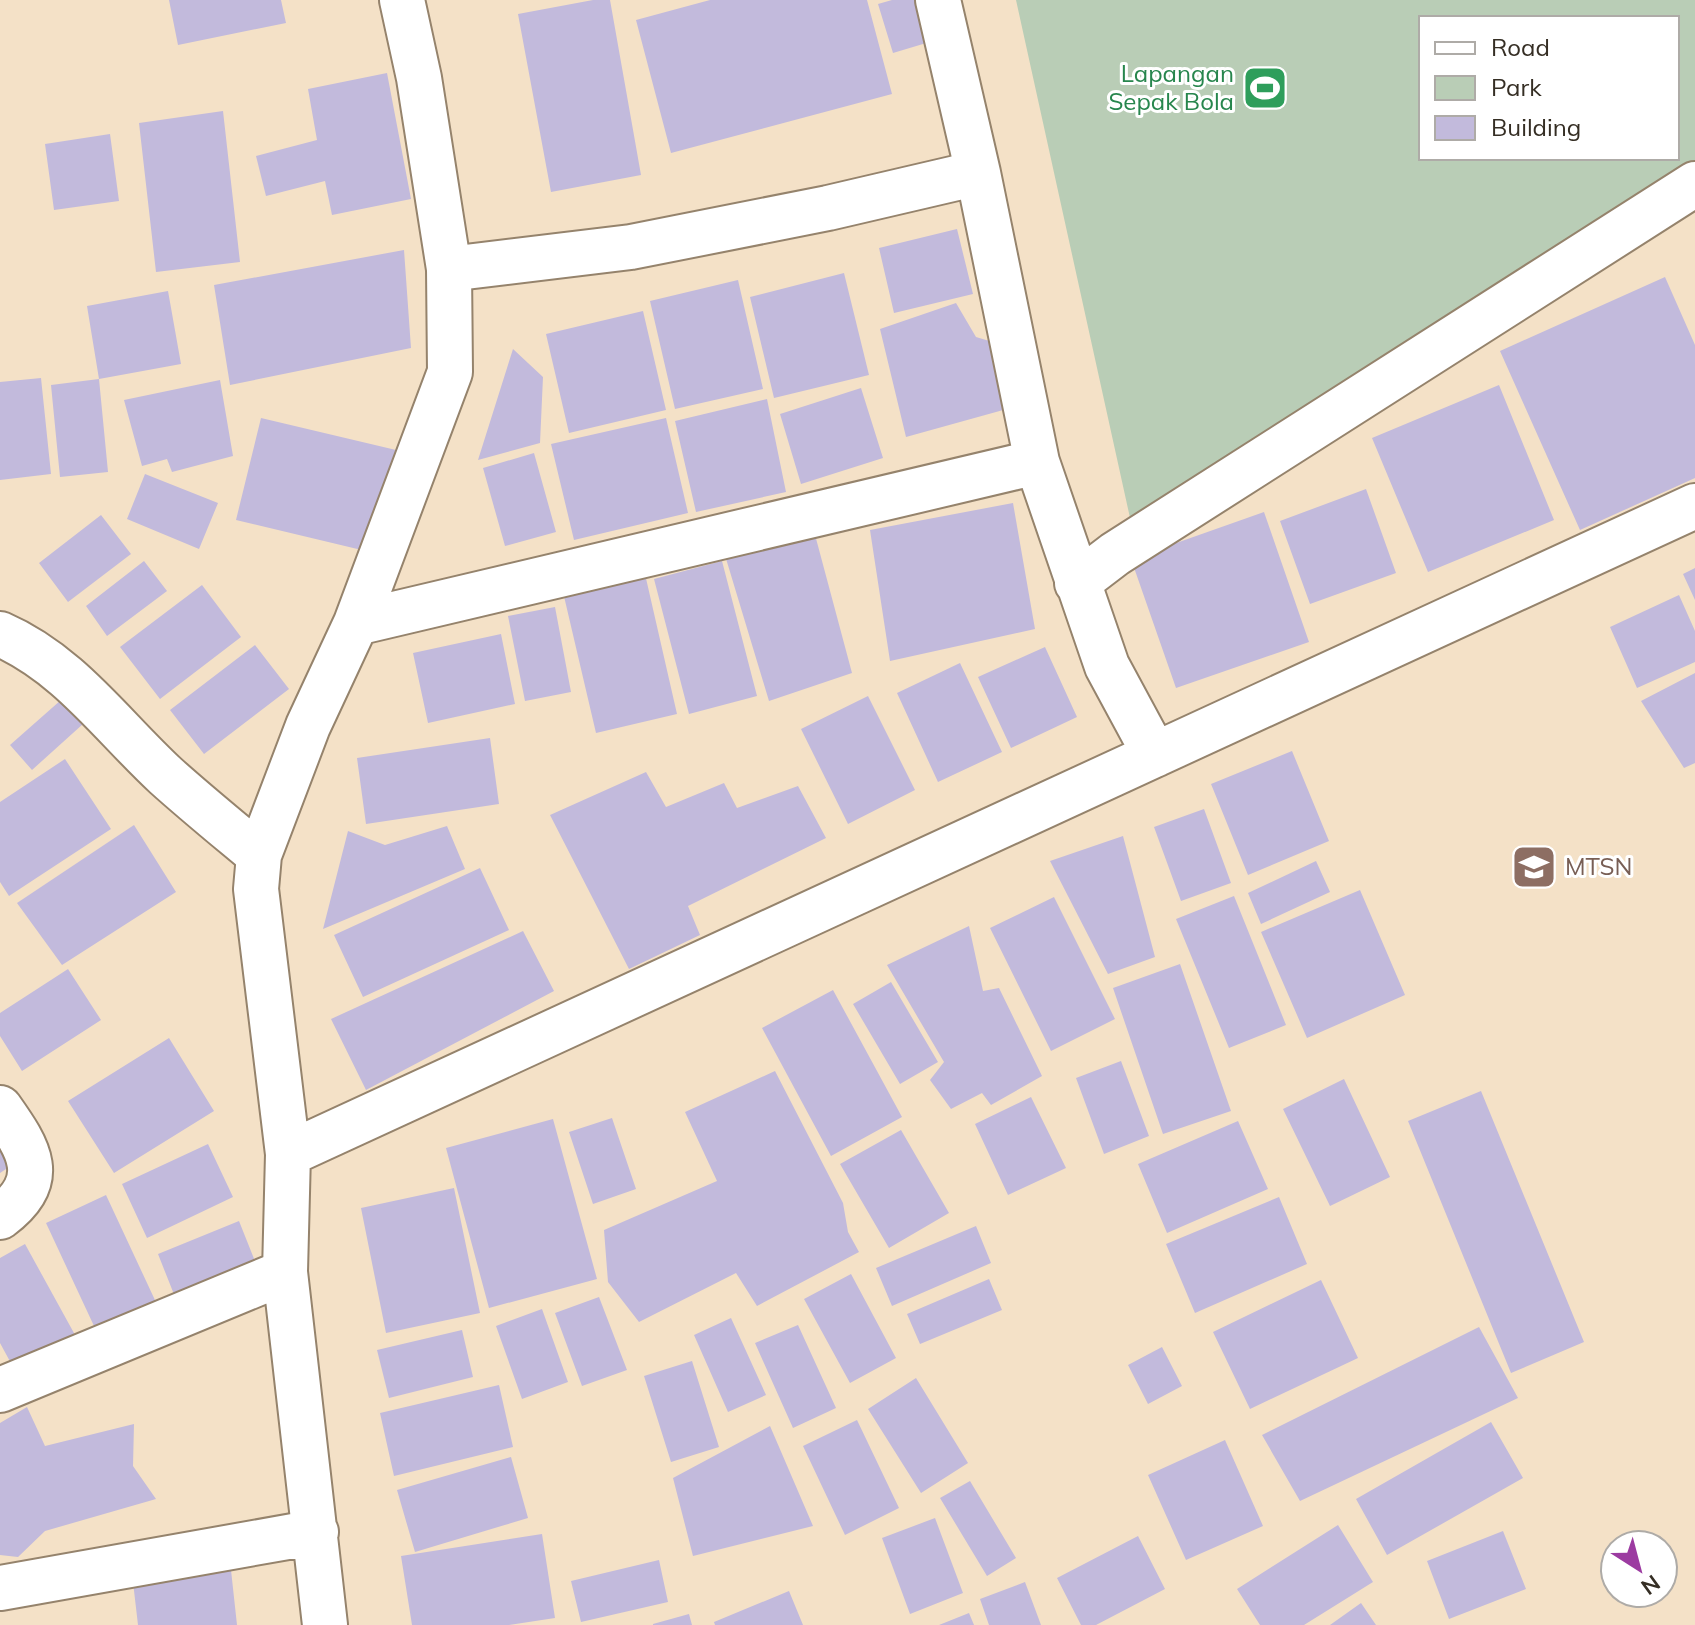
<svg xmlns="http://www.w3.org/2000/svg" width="1695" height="1625" font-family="Mulish,sans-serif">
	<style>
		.green { fill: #b9cdb6; fill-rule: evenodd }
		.building { fill: #c2badc }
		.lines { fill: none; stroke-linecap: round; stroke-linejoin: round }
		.street-casing { stroke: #95836c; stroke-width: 48 }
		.street { stroke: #fff; stroke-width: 44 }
		.labels { text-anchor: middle; stroke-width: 6; stroke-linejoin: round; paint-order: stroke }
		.leisure-label { font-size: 24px; fill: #27864d; stroke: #fff; text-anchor: end }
		.education-label { font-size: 24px; fill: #785e54; stroke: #fff; text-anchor: start }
	</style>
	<rect width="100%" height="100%" fill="#f4e1c7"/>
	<path class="green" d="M1016,0H1695V176L1134,536ZM1421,18H1677V158H1421Z"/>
	<path class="building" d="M169,0H281L286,23L178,45Z
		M593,0H610L641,175L551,192L518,14Z
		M710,0H867L892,94L671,153L636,20Z
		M892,0H921L933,41L893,53L878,4Z
		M387,73L411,199L332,215L325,181L266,196L256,156L317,140L308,89Z
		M223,111L240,262L156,272L139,123Z
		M110,134L119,201L54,210L45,144Z
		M957,229L973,294L894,313L879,248Z
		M404,250L411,348L230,385L214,285Z
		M844,273L869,375L774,398L750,297Z
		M1665,277L1695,345V478L1580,530L1500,351Z
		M738,280L763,389L675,409L650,301Z
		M168,291L181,364L99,379L87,306Z
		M956,303L976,337L996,343L1014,407L906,437L880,329Z
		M643,311L666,410L569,433L546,334Z
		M513,349L543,377L540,443L478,460Z
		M41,378L51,474L0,480V382Z
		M99,379L108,472L60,477L51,385Z
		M220,380L233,456L172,472L167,459L142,466L124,400Z
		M1499,385L1554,520L1428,572L1372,438Z
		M861,388L883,458L801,484L780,414Z
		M767,399L786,492L696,512L675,421Z
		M261,418L396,450L370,552L236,520Z
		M666,418L688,513L574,540L551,444Z
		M534,453L556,532L505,546L483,468Z
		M145,474L218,503L199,549L127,519Z
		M1366,489L1396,573L1310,604L1280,521Z
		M1013,503L1035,629L890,661L870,530Z
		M1264,512L1309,642L1176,688L1131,559Z
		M101,515L131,554L68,602L39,563Z
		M814,531L852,673L769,701L724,552Z
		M144,561L167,591L107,636L86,606Z
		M722,561L757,696L689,714L654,579Z
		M1695,568V600L1683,574Z
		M645,574L677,714L596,733L563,592Z
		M202,585L241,637L160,699L120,647Z
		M1679,595L1695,631V662L1637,688L1610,627Z
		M555,607L571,692L525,701L508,616Z
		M501,634L515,704L428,723L413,653Z
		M255,645L289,689L204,754L170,710Z
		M1045,647L1077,717L1011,748L978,677Z
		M960,663L1002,752L938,782L897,693Z
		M1695,673V763L1684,768L1641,701Z
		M868,696L915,790L848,824L801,729Z
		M61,700L83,724L32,770L10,745Z
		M490,738L499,804L366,824L357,758Z
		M1292,751L1329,841L1248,875L1211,784Z
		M65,759L111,829L9,896L0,882V802Z
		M646,772L666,807L724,783L737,808L798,786L826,838L688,906L700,935L629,969L550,815Z
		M1204,809L1231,883L1181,901L1154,827Z
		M134,825L176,892L62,965L17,903Z
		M447,826L465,869L323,929L348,831L385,845Z
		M1123,836L1155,957L1108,974L1050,861Z
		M1316,861L1330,892L1261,924L1248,893Z
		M480,868L509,930L363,997L334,935Z
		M1360,890L1405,995L1307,1038L1261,932Z
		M1234,896L1286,1025L1229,1048L1176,919Z
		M1054,897L1115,1019L1051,1051L990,928Z
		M969,926L983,991L999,988L1042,1076L991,1105L982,1093L951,1109L930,1080L944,1062L887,965Z
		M523,931L554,991L366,1090L331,1019Z
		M1180,964L1231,1111L1163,1134L1113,988Z
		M68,969L101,1020L22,1071L0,1036V1013Z
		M891,982L938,1062L900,1084L853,1004Z
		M833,990L902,1117L831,1156L762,1028Z
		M169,1038L214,1111L114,1173L68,1101Z
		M1121,1061L1149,1136L1104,1154L1076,1078Z
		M775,1071L843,1203L848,1232L859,1252L757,1306L736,1273L639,1322L608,1282L604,1230L717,1181L685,1112Z
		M1344,1079L1390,1177L1330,1206L1283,1109Z
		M1481,1091L1584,1342L1511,1373L1408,1121Z
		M1031,1097L1066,1168L1008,1195L975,1124Z
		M612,1118L636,1189L593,1204L569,1132Z
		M553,1119L597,1279L489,1308L446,1148Z
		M1238,1121L1268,1189L1167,1233L1138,1164Z
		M901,1130L949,1213L889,1248L840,1164Z
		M0,1134L18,1161L0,1173Z
		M208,1144L233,1197L147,1238L122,1184Z
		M454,1188L480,1313L386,1333L361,1208Z
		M106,1195L161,1313L101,1341L46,1223Z
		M1279,1197L1307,1264L1195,1313L1166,1244Z
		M239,1221L262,1279L181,1312L158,1254Z
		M976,1226L991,1263L892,1306L876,1268Z
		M25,1244L80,1344L19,1378L0,1343V1258Z
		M851,1274L896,1358L850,1383L804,1299Z
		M989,1279L1002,1310L920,1344L907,1314Z
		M1321,1280L1358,1358L1250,1409L1213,1332Z
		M599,1297L627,1370L582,1386L555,1313Z
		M542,1309L568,1382L522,1399L496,1326Z
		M731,1318L766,1395L728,1412L694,1335Z
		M798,1325L836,1408L793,1428L755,1343Z
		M1479,1327L1518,1398L1300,1501L1262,1435Z
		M462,1330L473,1377L389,1398L377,1350Z
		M1162,1347L1182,1386L1148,1404L1128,1365Z
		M692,1361L719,1447L671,1462L644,1376Z
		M916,1378L968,1463L921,1493L868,1409Z
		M499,1385L513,1447L394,1476L380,1413Z
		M27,1407L45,1446L134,1424L133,1466L156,1499L45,1531L18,1557L0,1555V1423Z
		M857,1420L899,1508L845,1535L803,1446Z
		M1491,1422L1523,1478L1387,1555L1356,1499Z
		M770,1426L813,1526L693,1556L673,1478Z
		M1225,1440L1263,1526L1186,1560L1148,1475Z
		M511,1457L528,1518L415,1552L397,1490Z
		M970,1481L1016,1558L987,1576L940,1498Z
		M935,1518L963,1593L910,1614L882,1538Z
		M1338,1525L1373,1582L1304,1625H1260L1237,1589Z
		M1503,1531L1526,1589L1449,1619L1427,1561Z
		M542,1534L555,1618L509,1625H412L401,1556Z
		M1138,1536L1165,1589L1096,1625H1081L1057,1578Z
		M659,1560L668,1602L581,1622L571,1581Z
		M231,1570L237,1625H138L133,1582Z
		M1025,1582L1041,1625H989L980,1599Z
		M789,1591L803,1625H715L714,1622Z
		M1361,1603L1376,1625H1330Z
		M969,1613L974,1625H939Z
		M689,1614L692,1625H653V1624Z"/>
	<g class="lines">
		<g class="street-casing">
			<path id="street" d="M938,0L978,173L1037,462L1107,666L1155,755
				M449,269L631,247L828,208L978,173
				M1077,583L1115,554L1695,184
				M356,623L1037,462
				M0,634C69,664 112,726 166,776C196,803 228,829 259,855
				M0,1108C29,1149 50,1180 0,1217
				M288,1154L1695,506
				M0,1390L285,1272
				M0,1588L316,1532
				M325,1625L285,1272L288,1154L256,889L259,855L308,726L356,623L450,372L449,269L419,78L402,0"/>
		</g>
		<use href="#street" class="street"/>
	</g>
	<defs>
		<g id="stadium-square" transform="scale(2.3)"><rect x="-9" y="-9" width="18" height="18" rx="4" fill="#2e9e5b" stroke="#fff"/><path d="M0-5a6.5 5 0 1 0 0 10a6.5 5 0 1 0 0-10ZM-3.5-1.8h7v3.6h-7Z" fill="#fff"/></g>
		<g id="school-square" transform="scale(2.3)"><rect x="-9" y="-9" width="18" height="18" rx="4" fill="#8d6e63" stroke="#fff"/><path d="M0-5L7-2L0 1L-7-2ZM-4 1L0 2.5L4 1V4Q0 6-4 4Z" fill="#fff"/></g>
	</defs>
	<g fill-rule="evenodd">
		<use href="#stadium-square" x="1265" y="88"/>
		<use href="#school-square" x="1534" y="867"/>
	</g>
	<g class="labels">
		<g class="leisure-label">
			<text x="1234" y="82">Lapangan<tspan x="1234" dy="28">Sepak Bola</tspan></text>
		</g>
		<g class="education-label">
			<text x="1565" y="875">MTSN</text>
		</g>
	</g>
	<rect x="1419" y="16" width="260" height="144" fill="#ffffff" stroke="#aeaba7" stroke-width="2"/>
	<rect x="1435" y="42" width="40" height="12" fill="#ffffff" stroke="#aeaba7" stroke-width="2"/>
	<text x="1491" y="56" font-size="24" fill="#352e24">Road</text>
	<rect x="1435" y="76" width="40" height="24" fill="#b9cdb6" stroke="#aeaba7" stroke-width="2"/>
	<text x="1491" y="96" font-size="24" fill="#352e24">Park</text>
	<rect x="1435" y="116" width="40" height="24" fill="#c2badc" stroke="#aeaba7" stroke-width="2"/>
	<text x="1491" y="136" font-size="24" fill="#352e24">Building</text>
	<g transform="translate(1639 1569) rotate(144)"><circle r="38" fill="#ffffff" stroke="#aeaba7" stroke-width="2"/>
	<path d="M0-6L14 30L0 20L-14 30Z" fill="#9c3ba1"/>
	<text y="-12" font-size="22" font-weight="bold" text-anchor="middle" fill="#352e24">N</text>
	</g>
</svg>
